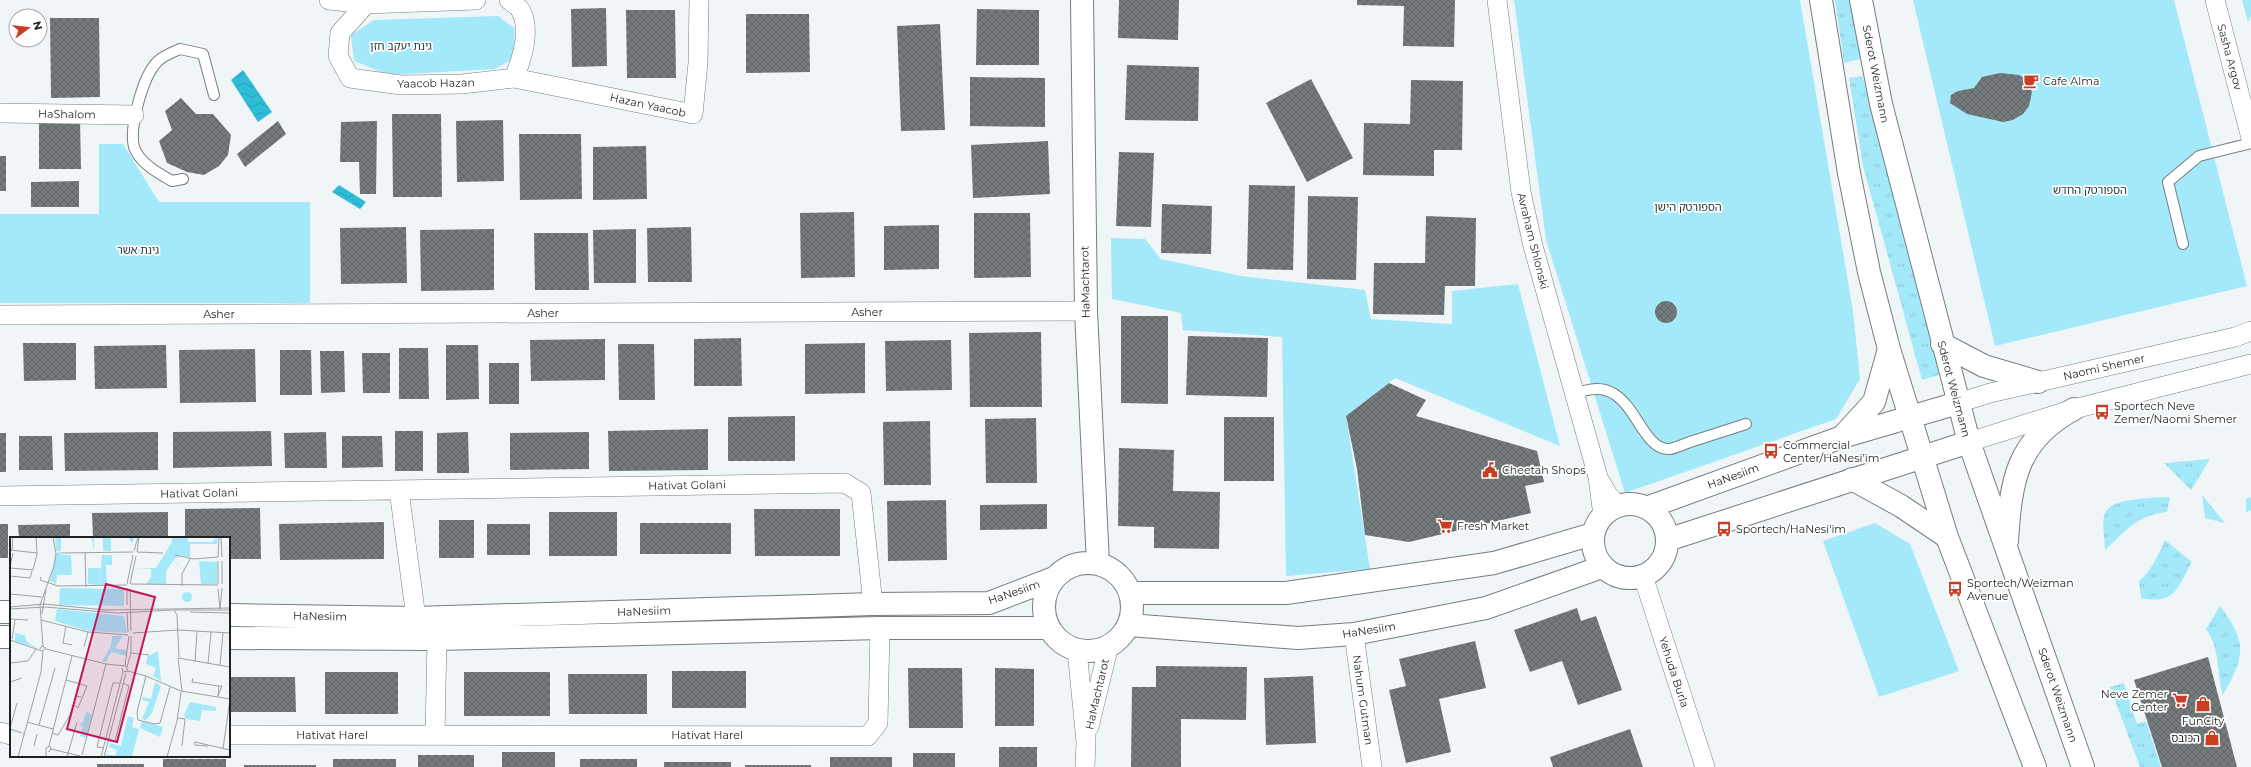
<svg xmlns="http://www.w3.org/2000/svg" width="2251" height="767" font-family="Montserrat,'Noto Sans Hebrew',sans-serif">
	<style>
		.grass { fill: url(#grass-tufts) }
		.park { fill: #a3e9f9 }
		.water { fill: url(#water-waves) }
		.building { fill: url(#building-cross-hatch) }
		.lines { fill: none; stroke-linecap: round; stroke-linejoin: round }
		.lane-casing { stroke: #777d7f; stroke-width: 12 }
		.street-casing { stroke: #777d7f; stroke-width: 20 }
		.secondary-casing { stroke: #777d7f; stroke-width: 24 }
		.lane { stroke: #fff; stroke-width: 10 }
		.street { stroke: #fff; stroke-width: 19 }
		.secondary { stroke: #fff; stroke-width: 22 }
		.labels { text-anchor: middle; stroke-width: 3.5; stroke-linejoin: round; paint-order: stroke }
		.park-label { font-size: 11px; fill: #23393e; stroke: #fff }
		.street-label { font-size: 11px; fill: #1f2122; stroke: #fff }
		.poi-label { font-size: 11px; fill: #1f2122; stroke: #fff; text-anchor: start }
		.inset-road { fill: none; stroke: #9ca1a2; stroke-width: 1 }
		.view { fill: #c2185b; fill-opacity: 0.15; stroke: #c2185b; stroke-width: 2 }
		.inset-edge { fill: none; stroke: #1f2122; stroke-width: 2 }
	</style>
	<defs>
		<pattern id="grass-tufts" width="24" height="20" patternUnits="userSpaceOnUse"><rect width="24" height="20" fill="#a3e9f9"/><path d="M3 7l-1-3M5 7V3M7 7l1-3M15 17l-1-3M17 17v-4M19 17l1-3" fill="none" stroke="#8cc8d5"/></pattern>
		<pattern id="water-waves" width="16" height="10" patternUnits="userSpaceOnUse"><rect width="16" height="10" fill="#2fbcd6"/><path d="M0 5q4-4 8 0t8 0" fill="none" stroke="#29a1b7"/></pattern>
		<pattern id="building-cross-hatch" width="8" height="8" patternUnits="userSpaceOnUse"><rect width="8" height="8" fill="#747a7b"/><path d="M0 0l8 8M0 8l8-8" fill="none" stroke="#5f6464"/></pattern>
	</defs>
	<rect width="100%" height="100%" fill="#f0f6f8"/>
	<path class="grass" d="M1835,0H1853L1864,58L1844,63Z
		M1862,76L1874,111L1942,374L1922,380L1863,166L1849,78Z
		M2210,459L2191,490L2164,463Z
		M2202,495L2225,523L2205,518Z
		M2170,497L2167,512C2137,515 2126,531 2105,550C2105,539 2101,523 2105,513C2112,497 2155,498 2170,497Z
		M2251,497V510L2246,512V499Z
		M2165,540L2192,562C2177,588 2176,605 2141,598L2139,581C2152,570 2158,555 2165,540Z
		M2220,606C2248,643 2245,656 2223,695C2216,671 2221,651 2206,629Z
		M2124,683L2137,724L2146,721L2161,767H2140L2110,687Z"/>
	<path class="park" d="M1514,0H1800L1853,311L1860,379L1836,419L1625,493L1546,240Z
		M1913,0H2174L2247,286L1995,346Z
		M2242,0H2251V16L2248,22Z
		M498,16L514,28L516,57L495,69L388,75L354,61L351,35L374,20Z
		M99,144H123L159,202H310V303H0V214H99Z
		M1111,238L1145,239L1161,259L1241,276L1365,290L1371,319L1452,324V291L1518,284L1560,446L1395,378L1346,416L1370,569L1286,576L1282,337L1183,330L1181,313L1112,299Z
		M1875,523L1910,544L1959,671L1879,697L1823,541Z"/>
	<path class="water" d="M243,70L272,112L258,122L231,80Z
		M339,185L366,202L360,209L332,192Z"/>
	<path class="building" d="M1119,0H1179L1178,40L1118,38Z
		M1357,0H1455L1454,47L1403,46L1404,6L1357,5Z
		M606,8L607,66L572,67L571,9Z
		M977,9L1039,10V65H976Z
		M626,10H675L676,78H627Z
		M746,14H809L810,72L746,73Z
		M50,18H99L100,97L51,98Z
		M940,24L945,130L901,131L897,26Z
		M1127,65L1199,67L1198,121L1125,120Z
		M2000,73L2019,75L2028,81L2032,92L2029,106L2023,114L2013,120L2003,122L1967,114L1950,103L1951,95L1958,91L1974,88L1982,77Z
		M970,77L1045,78V127L970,126Z
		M1311,79L1353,158L1307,182L1266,103Z
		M1411,80L1463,81L1462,150H1434V176L1363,175L1364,123L1410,124Z
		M181,98L196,114H213L231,135L228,155L219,166L204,175L187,172L167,163L159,141L172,130L165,111Z
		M392,114H441L442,197H393Z
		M39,120H80L81,169H39Z
		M503,120L504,181L457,182L456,121Z
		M278,121L286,134L245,167L237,154Z
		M377,121L376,194H360L359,162H340L341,122Z
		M519,134H581L582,199L520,200Z
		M1048,141L1050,194L973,198L971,145Z
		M646,146L647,199L593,200V147Z
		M1119,152L1154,153L1151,227L1116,226Z
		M0,156H6V191H0Z
		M79,181V207H31V182Z
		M1249,185L1295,186L1293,270L1247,269Z
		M1308,196L1358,197L1356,280L1307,279Z
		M1162,204L1212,206L1211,254L1161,253Z
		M854,212L855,277L801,278L800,213Z
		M974,213H1030L1031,277L974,278Z
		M1426,216L1476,218L1475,286H1445L1444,315L1373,314L1374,263H1425Z
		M939,225V269L884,270V226Z
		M406,227L407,283L341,284L340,228Z
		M691,227L692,282H648L647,228Z
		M494,229V290L421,291L420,230Z
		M636,229V283H594L593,230Z
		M534,233H588L589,290H535Z
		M1655 312a11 11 0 1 1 22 0a11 11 0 1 1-22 0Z
		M1121,316H1168V404L1121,403Z
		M1041,332L1042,407H970L969,333Z
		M1188,336L1268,338L1267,397L1186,395Z
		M741,338L742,386H694V339Z
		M605,339V380L531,381L530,340Z
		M951,340L952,390L886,391L885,341Z
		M23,343H76V380L24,381Z
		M865,343V393L805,394V344Z
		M618,344H654L655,400H619Z
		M166,345L167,388L95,389L94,346Z
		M446,345H478L479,399L446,400Z
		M399,348H428L429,399H399Z
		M255,349L256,402L180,403L179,350Z
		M280,350H311L312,395H280Z
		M320,351H344L345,392L321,393Z
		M362,353H390V393H363Z
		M489,363H519V404H489Z
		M1389,383L1426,400L1416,416L1537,451L1544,482L1525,486L1531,513L1409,542L1365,535L1357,469L1346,416Z
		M795,416V461H728V417Z
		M1224,417H1274V481H1224Z
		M1036,418L1037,483H986L985,419Z
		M930,421L931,485H884L883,422Z
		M708,429V470L609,471L608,431Z
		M271,431L272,466L173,468V432Z
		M395,431H423V471H395Z
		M158,432V470L65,471L64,433Z
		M326,432L327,468H285L284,433Z
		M468,432L469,473H437V433Z
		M589,432V469L510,470V433Z
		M0,433H6V472H0Z
		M19,436H52L53,470H19Z
		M342,436H382L383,467L342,468Z
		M1119,448L1174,450L1173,491L1220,492L1219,549L1154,548V527L1118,526Z
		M946,500L947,560L888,561L887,501Z
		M1047,504V529L980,530V505Z
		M260,508L261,559H229V538H185V509Z
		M754,509H840V556H755Z
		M168,512V538H93L92,513Z
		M549,512H617V556H549Z
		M439,520H474V558H439Z
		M384,522V559L280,560L279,524Z
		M640,523H731V554H640Z
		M0,524H8V558H0Z
		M70,524V538H19L18,525Z
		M487,524H530V555H487Z
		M1577,608L1581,621L1596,616L1622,690L1578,705L1562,661L1530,672L1514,630Z
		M1475,641L1486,688L1439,699L1451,752L1406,763L1389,690L1406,686L1399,659Z
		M2208,657L2237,767H2162L2134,680Z
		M1156,666L1247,667L1246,720L1181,719V767H1131L1132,687H1156Z
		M908,668H962L963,728H909Z
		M995,668L1034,669V726H995Z
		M672,671H746V708H672Z
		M325,672H398V714H325Z
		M464,672H550V716H464Z
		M568,674H647V714H569Z
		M1313,676L1316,743L1266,745L1264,678Z
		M229,677H295L296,712H229Z
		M1630,729L1643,767H1553L1550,757Z
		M999,747H1037V767H999Z
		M502,752H555V767H502Z
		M913,753H955V767H913Z
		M418,755H474V767H418Z
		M830,757H892V767H830Z
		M163,759H226V767H163Z
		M333,759H396V767H333Z
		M580,759H637V767H580Z
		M664,762H731V767H664Z
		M97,764H144V767H97Z
		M244,765H316V767H244Z
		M745,765H811V767H745Z"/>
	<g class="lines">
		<g class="lane-casing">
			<path id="lane" d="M183,179L172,181C160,174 139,163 134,147C129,127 143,75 158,61C163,56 173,52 180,49L203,54L214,95
				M2183,244L2168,182L2199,156L2251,143
				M1574,395C1634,366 1635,451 1670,449C1676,448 1684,444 1690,442C1709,436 1727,430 1746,424"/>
		</g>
		<g class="street-casing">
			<path id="street" d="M329,0L366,4L476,0
				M509,0C513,3 519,7 521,11C531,31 522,59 514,78
				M1497,0L1521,192L1533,246L1598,477L1603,516
				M2215,0L2251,138
				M366,4L340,33L338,56L350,78L401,85L462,84L514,78L693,114L698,63L699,0
				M0,113L134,115
				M0,315L1086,311
				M1958,403L1990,393L2235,337L2251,331
				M1969,442L2074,409L2251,364
				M1600,481L1608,495L1618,506
				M399,490L416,618
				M0,496L845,483L861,493L873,604
				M1643,576L1705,767
				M1354,634L1372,767
				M1077,650L1086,742L1085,767
				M1089,727L1109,645
				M0,732L11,735
				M229,735L868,736L878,723L880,628
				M435,735L437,639"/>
		</g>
		<g class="secondary-casing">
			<path id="secondary" d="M1082,0L1086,311L1098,564
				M1821,0L1849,173L1869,272L1889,349L1947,537L2035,767
				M1861,0L1881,104L1969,442L2083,767
				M1942,344L1984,366L2038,382
				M1842,437L1874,402L1889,349
				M1852,479L1901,506L1947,537
				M1593 541a37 37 0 1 1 74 0a37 37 0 1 1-74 0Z
				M1646,508L1842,437L1958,403
				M1667,540L1969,442
				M2007,541C2011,481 2016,440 2074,409
				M1044 607a44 44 0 1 1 88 0a44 44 0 1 1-88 0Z
				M1130,593H1286L1494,563L1593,534
				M0,612H11
				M229,615L416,618L873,604L989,603L1054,578
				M1129,625L1298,638L1354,634L1486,608L1602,567
				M0,637H11
				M229,638L437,639L880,628H1049"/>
		</g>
		<use href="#lane" class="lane"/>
		<use href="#street" class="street"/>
		<use href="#secondary" class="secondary"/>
	</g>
	<defs>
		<g id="cafe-bare" transform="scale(1.2)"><path d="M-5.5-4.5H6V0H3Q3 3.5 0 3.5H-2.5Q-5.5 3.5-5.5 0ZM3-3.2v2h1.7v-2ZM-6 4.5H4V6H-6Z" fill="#c83e20" stroke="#fff" stroke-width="2.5" paint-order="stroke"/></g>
		<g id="bus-bare" transform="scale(1.2)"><path d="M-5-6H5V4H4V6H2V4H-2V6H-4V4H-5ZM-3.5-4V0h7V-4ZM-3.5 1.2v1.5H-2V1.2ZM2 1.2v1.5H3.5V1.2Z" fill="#c83e20" stroke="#fff" stroke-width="2.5" paint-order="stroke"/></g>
		<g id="civic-bare" transform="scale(1.2)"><path d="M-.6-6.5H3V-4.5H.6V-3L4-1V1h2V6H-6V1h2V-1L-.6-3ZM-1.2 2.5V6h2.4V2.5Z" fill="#c83e20" stroke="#fff" stroke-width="2.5" paint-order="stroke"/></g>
		<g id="supermarket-bare" transform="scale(1.2)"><path d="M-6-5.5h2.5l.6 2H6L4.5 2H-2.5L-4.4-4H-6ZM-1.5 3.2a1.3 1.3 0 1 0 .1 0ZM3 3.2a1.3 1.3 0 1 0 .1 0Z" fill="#c83e20" stroke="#fff" stroke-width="2.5" paint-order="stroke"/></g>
		<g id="shop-bare" transform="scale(1.2)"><path d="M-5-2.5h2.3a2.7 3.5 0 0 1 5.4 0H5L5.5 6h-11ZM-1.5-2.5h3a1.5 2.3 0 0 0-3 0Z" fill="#c83e20" stroke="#fff" stroke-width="2.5" paint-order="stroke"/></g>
	</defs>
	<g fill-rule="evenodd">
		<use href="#cafe-bare" x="2031" y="81"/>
		<use href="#bus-bare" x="2102" y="412"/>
		<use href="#bus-bare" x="1771" y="451"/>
		<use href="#civic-bare" x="1490" y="470"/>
		<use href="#supermarket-bare" x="1445" y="526"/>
		<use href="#bus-bare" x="1724" y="529"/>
		<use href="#bus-bare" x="1955" y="589"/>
		<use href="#supermarket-bare" x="2180" y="700"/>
		<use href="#shop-bare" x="2203" y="704"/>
		<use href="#shop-bare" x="2212" y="738"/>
	</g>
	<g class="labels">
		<g class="park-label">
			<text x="401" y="50">גינת יעקב חזן</text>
			<text x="2090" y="194">הספורטק החדש</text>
			<text x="1688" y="211">הספורטק הישן</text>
			<text x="138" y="254">גינת אשר</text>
		</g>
		<g class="street-label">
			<text transform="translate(2230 57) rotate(75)" y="4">Sasha Argov</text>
			<text transform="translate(1876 74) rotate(79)" y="4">Sderot Weizmann</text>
			<text transform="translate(436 83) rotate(-1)" y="4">Yaacob Hazan</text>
			<text transform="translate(648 105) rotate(12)" y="4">Hazan Yaacob</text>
			<text transform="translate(67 114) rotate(1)" y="4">HaShalom</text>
			<text transform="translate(1533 241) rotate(76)" y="4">Avraham Shlonski</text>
			<text transform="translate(1085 282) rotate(-91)" y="4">HaMachtarot</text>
			<text x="867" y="316">Asher</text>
			<text x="543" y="317">Asher</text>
			<text x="219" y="318">Asher</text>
			<text transform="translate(2104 367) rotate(-13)" y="4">Naomi Shemer</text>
			<text transform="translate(1954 389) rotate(75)" y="4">Sderot Weizmann</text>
			<text transform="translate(1733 476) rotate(-20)" y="4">HaNesiim</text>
			<text transform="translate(687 485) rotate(-1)" y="4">Hativat Golani</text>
			<text transform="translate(199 493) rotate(-1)" y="4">Hativat Golani</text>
			<text transform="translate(1014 592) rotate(-19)" y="4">HaNesiim</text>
			<text transform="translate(644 611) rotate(-2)" y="4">HaNesiim</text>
			<text transform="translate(320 616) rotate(1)" y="4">HaNesiim</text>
			<text transform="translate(1369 630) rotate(-9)" y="4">HaNesiim</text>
			<text transform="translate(1674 672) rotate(72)" y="4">Yehuda Burla</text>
			<text transform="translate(1097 694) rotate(-77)" y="4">HaMachtarot</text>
			<text transform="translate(2058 695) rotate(71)" y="4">Sderot Weizmann</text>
			<text transform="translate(1363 700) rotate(82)" y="4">Nahum Gutman</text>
			<text x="332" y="739">Hativat Harel</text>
			<text x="707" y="739">Hativat Harel</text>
		</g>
		<g class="poi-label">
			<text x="2043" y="85">Cafe Alma</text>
			<text x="2114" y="410">Sportech Neve<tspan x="2114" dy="13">Zemer/Naomi Shemer</tspan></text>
			<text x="1783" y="449">Commercial<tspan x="1783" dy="13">Center/HaNesi’im</tspan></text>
			<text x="1502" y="474">Cheetah Shops</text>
			<text x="1457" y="530">Fresh Market</text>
			<text x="1736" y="533">Sportech/HaNesi'im</text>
			<text x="1967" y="587">Sportech/Weizman<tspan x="1967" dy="13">Avenue</tspan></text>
			<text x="2168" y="698" text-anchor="end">Neve Zemer<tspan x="2168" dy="13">Center</tspan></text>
			<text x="2203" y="725" text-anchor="middle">FunCity</text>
			<text x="2200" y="742" text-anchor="end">הכובס</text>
		</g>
	</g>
	<g transform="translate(10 537)">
		<rect width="220" height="220" fill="#f0f6f8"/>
		<path d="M173,7H180V20L170,18ZM50,15L51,18H61L62,38H47L46,47L40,44L46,16ZM189,24L207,25V47H191ZM78,31H91L90,48L78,47Z" fill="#a3e9f9"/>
		<path d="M45,0H125L122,6L119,1H101V14H96L93,13V1H84V14L82,1H51V14H46ZM162,0H178V5H202L207,0V7H173L170,18L163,23L173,31L163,24L156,34V47H136L141,40V32L125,31H146L162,5ZM92,18H102V28H96L97,48H90ZM50,51L114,52V69L49,68ZM172 60a5 5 0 1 1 10 0a5 5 0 1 1-10 0ZM47,72L114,79L117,96L78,94L45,84ZM5,96L15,98L17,105L27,111L5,104ZM102,99H113L106,109L107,112L117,113L116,119L101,115L96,125L92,124L101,109ZM148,114L151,144L143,139L146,131L136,127L137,120ZM145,145L151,149L142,176L136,183L132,182L139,165L132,163L133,160L141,162ZM180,165L206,170V174L192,173L190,184L176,182L174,178ZM76,175L82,177L76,201L70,199L73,189L68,188L73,185ZM118,179L124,181L122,190L129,192L122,220H96V217L105,219L107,213L99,210L100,206L111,209ZM132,184L153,190L150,200L130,191Z" fill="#a3e9f9"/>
		<path class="inset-road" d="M211,0L212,20M0,13L27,16M2,13L3,0M124,14L128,0M127,15L153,16M127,15L129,0M51,16L123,15M75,16L76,50M165,18L184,22L208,20M208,20L209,0M208,24V47M0,30L3,16M0,31L23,33L27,17L26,0M0,39L20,41L22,34M31,40L30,43L48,49L117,48M117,47L123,18M120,47L126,19M121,47L208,48M212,47V24M172,49V37L180,22M120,52L121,94M208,52L210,72M0,57L32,60M117,68V51M0,70L34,67L96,73L220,71M0,72L35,70L107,76L163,73H220M210,72L212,51M164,73L167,78L169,120M117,75L118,95M180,75L220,76M32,77L36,52M0,82L18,83M31,83L78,95L118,98M56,89L53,106L62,108M123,96L168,93L220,96M2,102L5,83M0,103L32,114L36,111L32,109L30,112M33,109L30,68L44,29L46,17L43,0M74,110L78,95M36,112L96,127L116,129L118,134L113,135L112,131M121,116L139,118M185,125L187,94M0,126L18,124L26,112M198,127L201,95M210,128L213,96M115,129L119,99M117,130L121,116V99M118,134L136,139L171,154L220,162M136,139L127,175L128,183L145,187L150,186L160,150M183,141L182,145L209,149M56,143L77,149L68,171L64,168M0,145L12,141M172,154L168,121L220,130M208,160V159L209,149H212L208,159M168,181L175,182L172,209M17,185L43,192M29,188L45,131M0,191L7,166M0,192L12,196M14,195V198L31,135L33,114M42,196L48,198L60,178L66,159L71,160M98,204H105L119,149L113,146M24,209L27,197M39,209L62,119M198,209L185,208V205L220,213M94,211L87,210L103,146H111M41,212L70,219M213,212L220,162M72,218L96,127M8,220L14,198M36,220V211L40,209L41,213L38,215M57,220L67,185M91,220L113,135M94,220L116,136M157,220L167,184L171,155"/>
		<path class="view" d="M96,47L145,60L107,205L57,192Z"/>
		<rect width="220" height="220" class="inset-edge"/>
	</g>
	<g transform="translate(28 28) rotate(75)"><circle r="19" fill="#ffffff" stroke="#a5a6a7"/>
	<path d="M0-3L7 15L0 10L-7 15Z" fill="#c83e20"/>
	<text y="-6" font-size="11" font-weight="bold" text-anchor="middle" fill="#1f2122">N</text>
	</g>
</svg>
